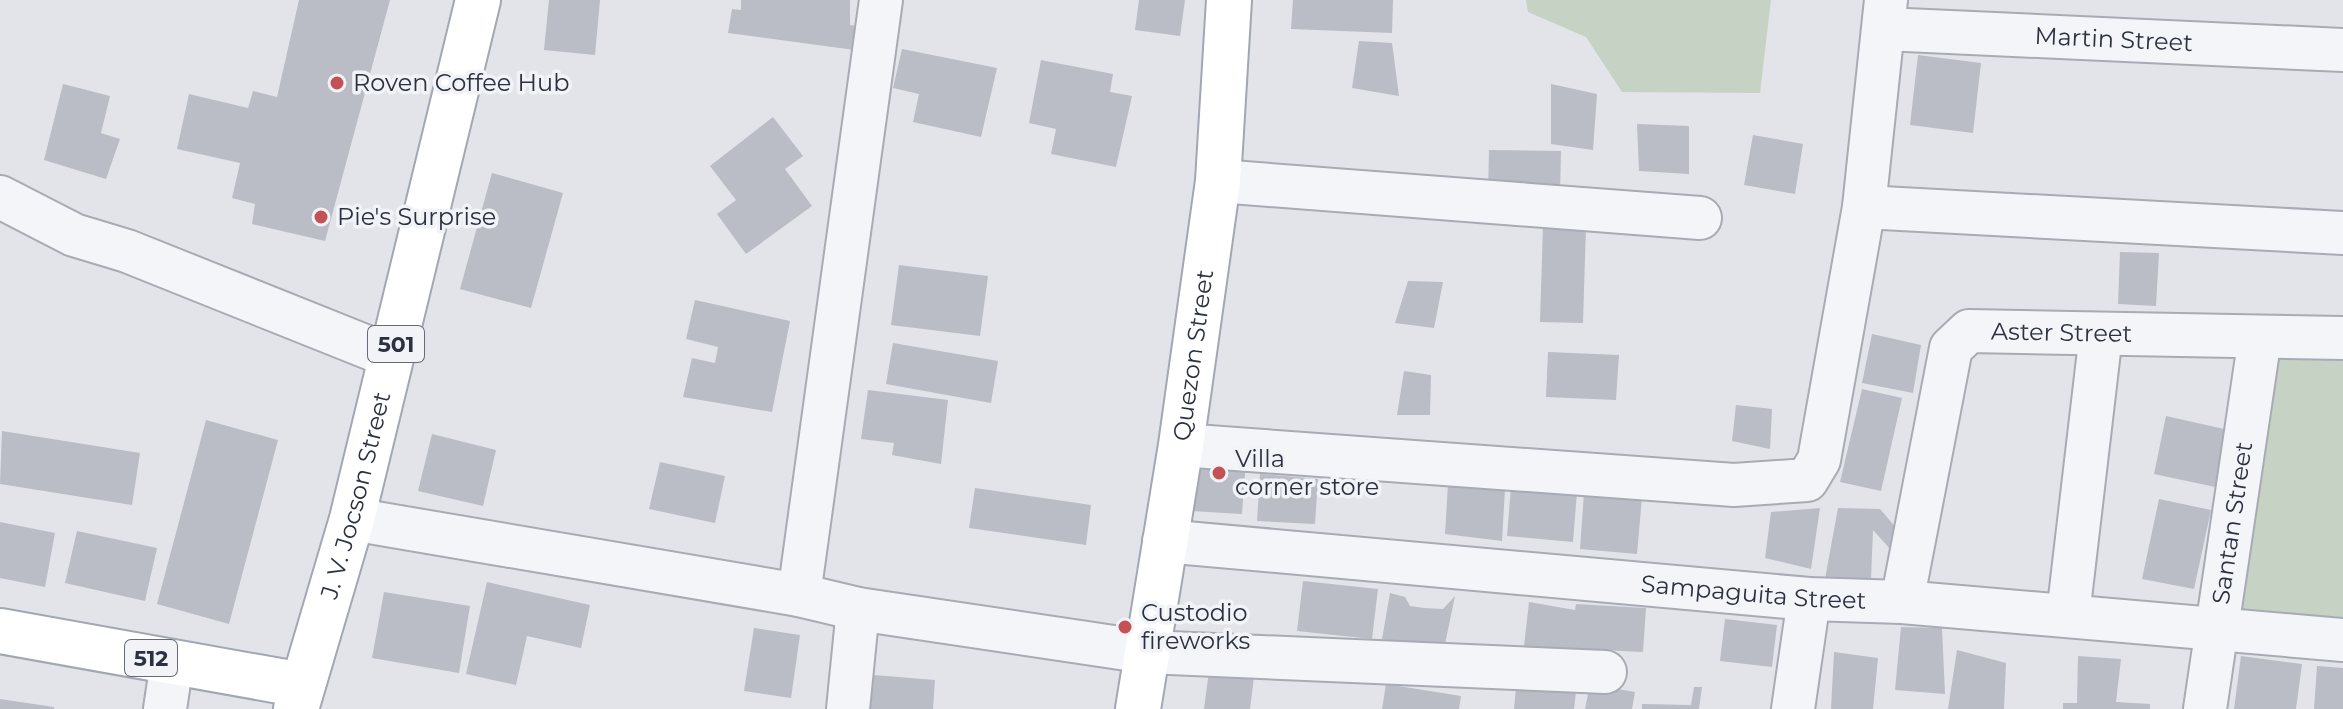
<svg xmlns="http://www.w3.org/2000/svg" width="2343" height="709" font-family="Montserrat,sans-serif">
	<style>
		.green { fill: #c6d2c4 }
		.building { fill: #babdc6 }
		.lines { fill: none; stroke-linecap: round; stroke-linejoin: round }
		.minor-casing { stroke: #a7abb3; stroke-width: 46 }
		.major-casing { stroke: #a2a7b4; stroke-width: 48 }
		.minor { stroke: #f4f5f8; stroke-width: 42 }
		.major { stroke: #fff; stroke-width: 44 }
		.poi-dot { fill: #c45156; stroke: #f1f3f7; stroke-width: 3 }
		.labels { text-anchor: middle; stroke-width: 7; stroke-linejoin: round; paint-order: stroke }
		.shield { fill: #f1f3f7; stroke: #666b77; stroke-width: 2 }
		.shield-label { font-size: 22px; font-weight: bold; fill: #2b3140 }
		.street-label { font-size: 24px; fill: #2b3140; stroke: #f1f3f7 }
		.poi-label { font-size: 24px; fill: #2b3140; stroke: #f1f3f7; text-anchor: start }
	</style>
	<rect width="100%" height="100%" fill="#e2e4e9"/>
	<path class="green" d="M1526,0H1771L1760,93L1622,92L1586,37L1528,12Z
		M2274,358L2343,359V623L2239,614Z"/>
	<path class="building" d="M299,0H390L325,241L252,224L255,204L232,198L240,163L177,149L189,94L248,108L253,91L277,97Z
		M549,0H600L595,55L544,50Z
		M741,0H850V25L865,27L862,51L728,33L732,9L741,10Z
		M1139,0H1185L1180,36L1135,30Z
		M1293,0H1393L1392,33L1291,29Z
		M1359,41L1392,43L1399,96L1352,88Z
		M902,49L997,68L981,137L913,122L919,94L893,88Z
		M1918,55L1981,63L1973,133L1910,125Z
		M1041,60L1113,74L1110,92L1132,96L1116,167L1051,154L1056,129L1029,123Z
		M63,84L110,96L101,133L120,139L106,179L44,160Z
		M1551,84L1597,94L1593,150L1551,144Z
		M773,117L803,156L785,169L812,206L746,254L717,214L736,200L710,166Z
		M1637,124L1689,126V174L1639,171Z
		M1753,135L1803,144L1795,194L1744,185Z
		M1489,150L1561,151L1560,194H1488Z
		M492,173L563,193L531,308L460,289Z
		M1543,225L1586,226L1583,323L1540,322Z
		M2120,252L2159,253L2156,306L2118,304Z
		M899,265L988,276L980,336L891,325Z
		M1408,281L1443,282L1434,328L1395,323Z
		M695,300L790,321L772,412L683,397L692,358L715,363L718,347L686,339Z
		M1872,334L1921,345L1913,393L1862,383Z
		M893,343L998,361L991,403L886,384Z
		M1548,352L1619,355L1616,400L1546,397Z
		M1404,371L1431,375L1430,415H1397Z
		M1862,389L1902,398L1881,491L1840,482Z
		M868,390L948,400L941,464L892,455L894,443L861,439Z
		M1736,405L1772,409L1770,449L1732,441Z
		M2166,416L2233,431L2220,488L2154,474Z
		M206,420L278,440L229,624L157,604Z
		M2,431L140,453L132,505L0,484Z
		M432,434L496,450L483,506L418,491Z
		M1195,456L1246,460L1242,514L1191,511Z
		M660,462L725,476L715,523L649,509Z
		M1260,474L1318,479L1315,524L1257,521Z
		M1448,484L1505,489L1502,541L1445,534Z
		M1511,487L1577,492L1573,542L1507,536Z
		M975,488L1091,505L1086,545L969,528Z
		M1584,493L1642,497L1637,554L1580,549Z
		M2159,499L2211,510L2194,589L2142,579Z
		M1820,508L1811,569L1765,558L1771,512Z
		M1838,508L1880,509L1898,530L1891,550L1873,530L1871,579H1825Z
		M0,522L55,533L45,587L0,578Z
		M77,531L157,548L145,601L65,583Z
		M1303,581L1378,589L1372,639L1297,631Z
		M487,582L590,605L581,648L527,636L516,685L466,674Z
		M384,592L470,606L459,673L372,658Z
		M1390,593L1405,597L1410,606L1424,608L1443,609L1455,596L1444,649L1382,639Z
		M1529,602L1575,610L1576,604L1646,608L1643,652L1581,649V660L1523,655Z
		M1725,619L1777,625L1772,667L1720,661Z
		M1901,627L1942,628L1945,694L1895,690Z
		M754,628L800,635L791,698L744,691Z
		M1957,650L2006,663L2004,709H1948Z
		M1834,652L1878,658L1873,709H1831Z
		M2078,656L2121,659L2116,702L2150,704V709H2063V703H2077Z
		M2241,656L2302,664L2296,709H2234Z
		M2317,666L2343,668V709H2314Z
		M1209,671L1254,677L1250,709H1204Z
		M861,674L935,680L933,709H858Z
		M1386,684L1461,696L1459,709H1382Z
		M1590,684L1635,692L1632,709H1585Z
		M1516,687L1576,692L1574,709H1514Z
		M1694,687H1702L1699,709H1642V704L1691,705Z
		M0,699L54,707V709H0Z"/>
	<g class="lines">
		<g class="minor-casing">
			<g id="minor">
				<path id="s1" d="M1884,29L2343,50"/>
				<path d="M1218,181L1700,218"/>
				<path d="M0,197L74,235L127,251L392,357"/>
				<path d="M1864,207L2343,233"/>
				<path d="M1181,445L1734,485L1807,480L1819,460L1864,207L1886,0"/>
				<path d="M352,519L799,595L858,609L1147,652L1605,672"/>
				<path id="s2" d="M1164,541L1809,599L1902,602L2343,640"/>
				<path d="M799,595L881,0"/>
				<path id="s3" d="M1902,602L1951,348L1969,331L2343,338"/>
				<path d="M2068,615L2101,334"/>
				<path d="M165,709L172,662"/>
				<path d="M848,709L858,609"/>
				<path d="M1793,709L1809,599"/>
				<path id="s4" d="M2205,709L2260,337"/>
			</g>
		</g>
		<g class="major-casing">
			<g id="major">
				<path d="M0,631L302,685"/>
				<path id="s5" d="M296,709L352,519L478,0"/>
				<path id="s6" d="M1138,709L1181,445L1218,181L1229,0"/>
			</g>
		</g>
		<use href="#minor" class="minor"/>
		<use href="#major" class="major"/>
	</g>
	<g class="poi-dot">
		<circle cx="337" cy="83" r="8"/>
		<circle cx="321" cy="217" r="8"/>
		<circle cx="1219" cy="473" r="8"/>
		<circle cx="1125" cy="627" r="8"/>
	</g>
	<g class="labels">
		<g class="shield">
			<rect x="368" y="326" width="56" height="36" rx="6"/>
			<rect x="125" y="640" width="52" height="36" rx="6"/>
		</g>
		<g class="shield-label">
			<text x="396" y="352">501</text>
			<text x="151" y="666">512</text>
		</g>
		<g class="street-label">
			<text dy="8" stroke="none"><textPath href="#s1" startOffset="230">Martin Street</textPath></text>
			<text dy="8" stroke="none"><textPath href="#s3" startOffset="376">Aster Street</textPath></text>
			<text dy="8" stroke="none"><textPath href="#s6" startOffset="358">Quezon Street</textPath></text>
			<text dy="8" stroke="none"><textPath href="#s5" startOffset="222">J. V. Jocson Street</textPath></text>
			<text dy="8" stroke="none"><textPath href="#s4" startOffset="188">Santan Street</textPath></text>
			<text dy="8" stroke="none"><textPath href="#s2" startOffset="592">Sampaguita Street</textPath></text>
		</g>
		<g class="poi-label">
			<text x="353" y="91">Roven Coffee Hub</text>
			<text x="337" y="225">Pie's Surprise</text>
			<text x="1235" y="467">Villa<tspan x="1235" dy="28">corner store</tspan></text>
			<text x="1141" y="621">Custodio<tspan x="1141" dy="28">fireworks</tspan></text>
		</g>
	</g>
</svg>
